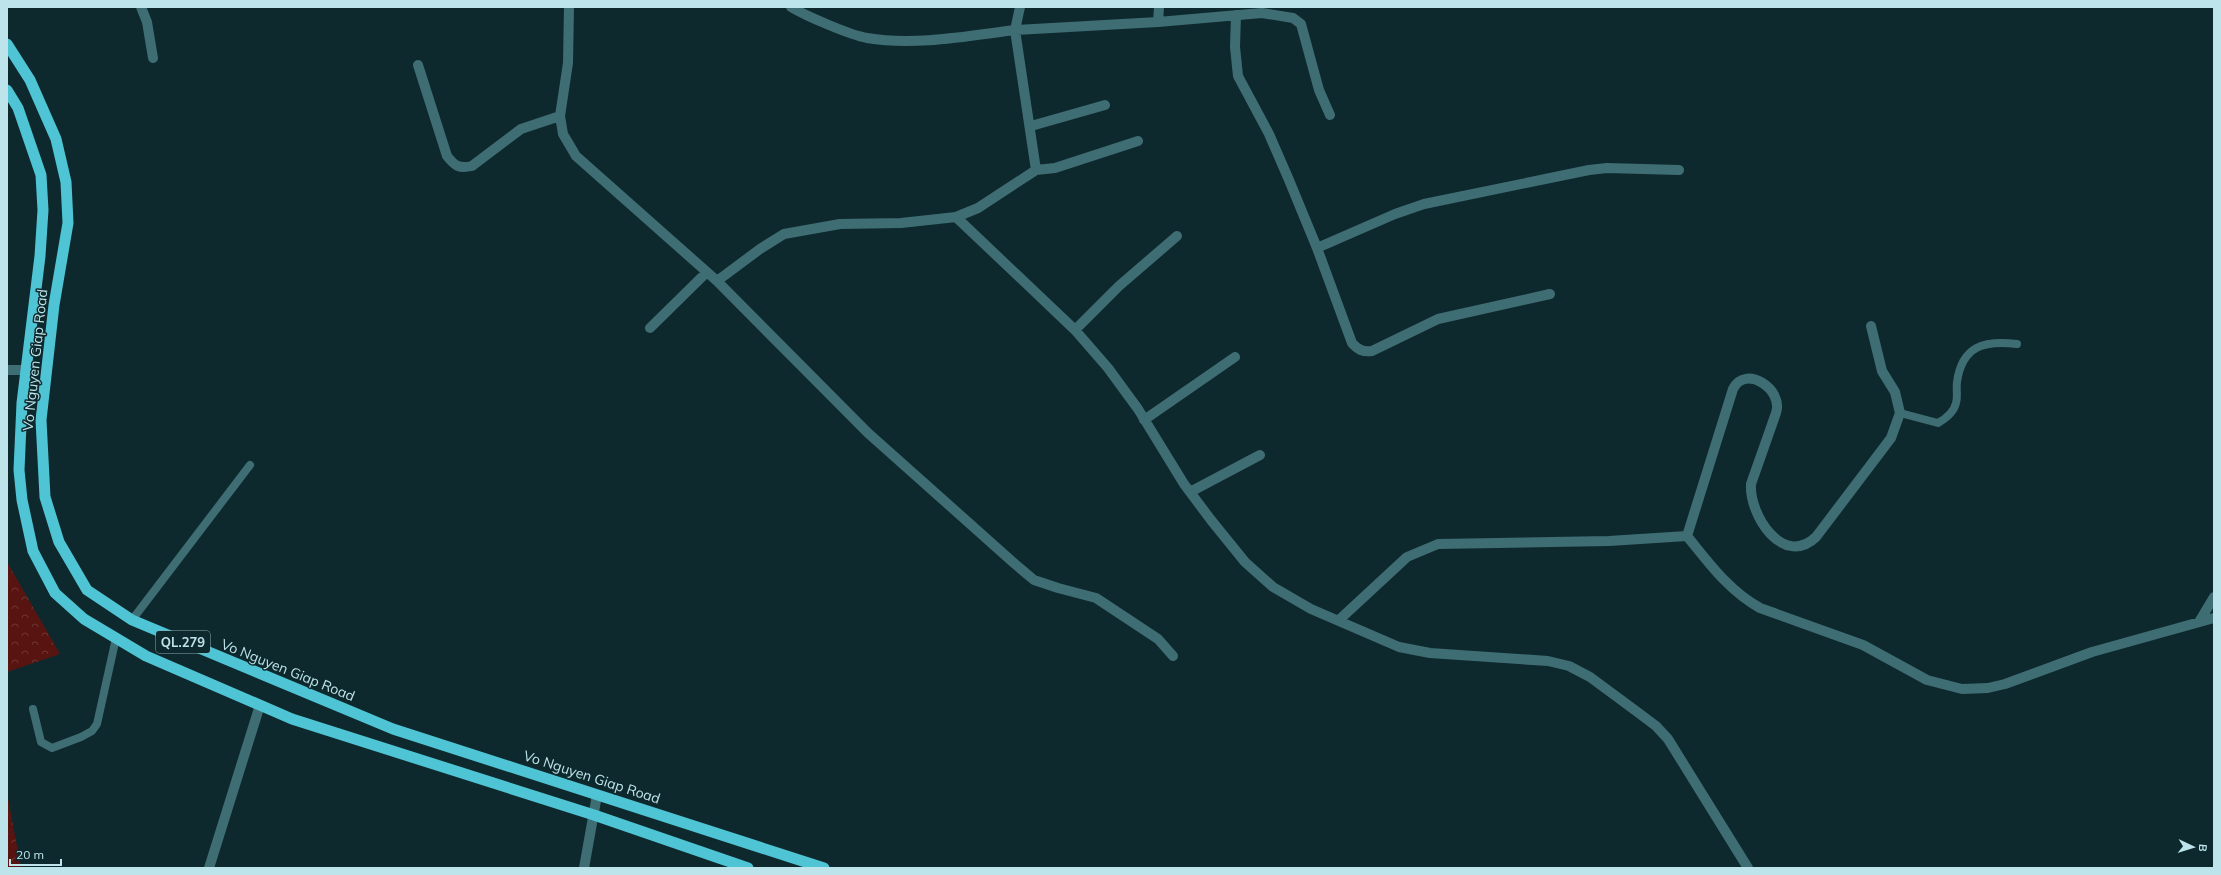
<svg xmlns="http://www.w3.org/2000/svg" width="2221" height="875" font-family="Mulish,sans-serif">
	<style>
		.forest { fill: url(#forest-crowns) }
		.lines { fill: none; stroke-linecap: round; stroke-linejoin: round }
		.service { stroke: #3f6d74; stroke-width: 8 }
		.minor { stroke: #3f6d74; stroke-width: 10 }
		.tertiary { stroke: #3f6d74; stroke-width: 10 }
		.trunk { stroke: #4ec4d4; stroke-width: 11 }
		.labels { text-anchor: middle; stroke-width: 3; stroke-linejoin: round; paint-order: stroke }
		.shield { fill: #0e292d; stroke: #88acb1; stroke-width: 1 }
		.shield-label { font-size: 13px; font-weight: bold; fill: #bce4ea }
		.street-label { font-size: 14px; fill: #bce4ea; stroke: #0e292d }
	</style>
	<defs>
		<pattern id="forest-crowns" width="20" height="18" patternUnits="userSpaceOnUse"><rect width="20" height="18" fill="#581410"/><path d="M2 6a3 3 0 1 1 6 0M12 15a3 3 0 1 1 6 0" fill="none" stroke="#6e3633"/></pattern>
	</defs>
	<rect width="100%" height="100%" fill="#0e292d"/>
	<path class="forest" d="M7,562L60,654L7,672Z
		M7,793L21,868H7Z"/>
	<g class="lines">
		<path class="service" d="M1900,413L1938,423C1945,419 1954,412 1956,403C1958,397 1956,389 1957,382C1962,346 1984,340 2017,344
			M132,620L250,465
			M33,709L41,742L52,748L81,737L92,731L97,724L116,638"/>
		<path class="minor" d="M141,7L147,22L153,58
			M569,7L568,63L560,116L563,134L576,156L717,281L868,433L1015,564L1034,580L1058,588L1096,598L1158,639L1173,656
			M791,7C806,16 850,35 867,38C915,46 967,36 1015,30L1020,7
			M1159,7L1158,22L1262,13L1293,18L1301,24L1319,90L1330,115
			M1236,15L1235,47L1238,76L1269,134L1289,180L1317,248L1352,343C1358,350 1363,352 1372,351L1438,319L1550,294
			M418,65L447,156C455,166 459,169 472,166L521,129L560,116
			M1031,126L1105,105
			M1138,141L1055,168L1036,170L1015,30L1158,22
			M956,217L1075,330L1108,368L1138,409L1184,484L1211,520L1245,562L1273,587L1311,609L1399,647L1430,653L1548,661L1569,666L1590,677L1636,711L1656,726L1668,739L1748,868
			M1317,248L1395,214L1424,204L1589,170L1607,168L1679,170
			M717,281L760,249L784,234L840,224L901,223L956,217L978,208L1036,170
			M650,328L707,272
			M1075,330L1119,286L1177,236
			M7,370H26
			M1144,420L1235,357
			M1190,492L1260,455
			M1687,536L1733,389C1745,364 1784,389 1776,413L1751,484C1749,515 1783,568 1816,537L1891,438L1900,413L1895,392L1882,371L1871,326
			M1687,536C1709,563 1729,591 1760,608L1863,645L1927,680L1962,689L1988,688L2005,684L2092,652L2214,618
			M1339,620L1407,557L1438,544L1609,541L1687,536
			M2199,622L2214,597"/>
		<path class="tertiary" d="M209,868L260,705
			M584,868L597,795"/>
		<path class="trunk" d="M7,44L30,80L56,139L66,182L68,223L54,305L41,420L45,497L59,542L87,590L132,620L393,729L824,868
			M7,90L18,108L41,175L43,210L40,256L22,403L19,470L22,500L33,551L55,593L84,619L146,656L292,719L594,815L748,868"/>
	</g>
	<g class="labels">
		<rect class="shield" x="156" y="631" width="54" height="22" rx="3"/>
		<g class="shield-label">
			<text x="183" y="647">QL.279</text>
		</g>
		<g class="street-label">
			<text transform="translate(35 360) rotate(-84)" y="5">Vo Nguyen Giap Road</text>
			<text transform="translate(288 670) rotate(22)" y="5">Vo Nguyen Giap Road</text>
			<text transform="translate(592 777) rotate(18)" y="5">Vo Nguyen Giap Road</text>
		</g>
	</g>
	<rect width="2221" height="875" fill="none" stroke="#bce4ea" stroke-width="16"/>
	<g transform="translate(2193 847) rotate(94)" stroke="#0e292d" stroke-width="3" paint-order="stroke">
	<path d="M0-3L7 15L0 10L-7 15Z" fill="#bce4ea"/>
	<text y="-6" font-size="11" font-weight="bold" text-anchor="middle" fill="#bce4ea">B</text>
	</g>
	<path d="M10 859v6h51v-6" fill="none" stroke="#bce4ea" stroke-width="2"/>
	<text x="16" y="859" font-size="12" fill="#bce4ea" stroke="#0e292d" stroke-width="3" paint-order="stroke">20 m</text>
</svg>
